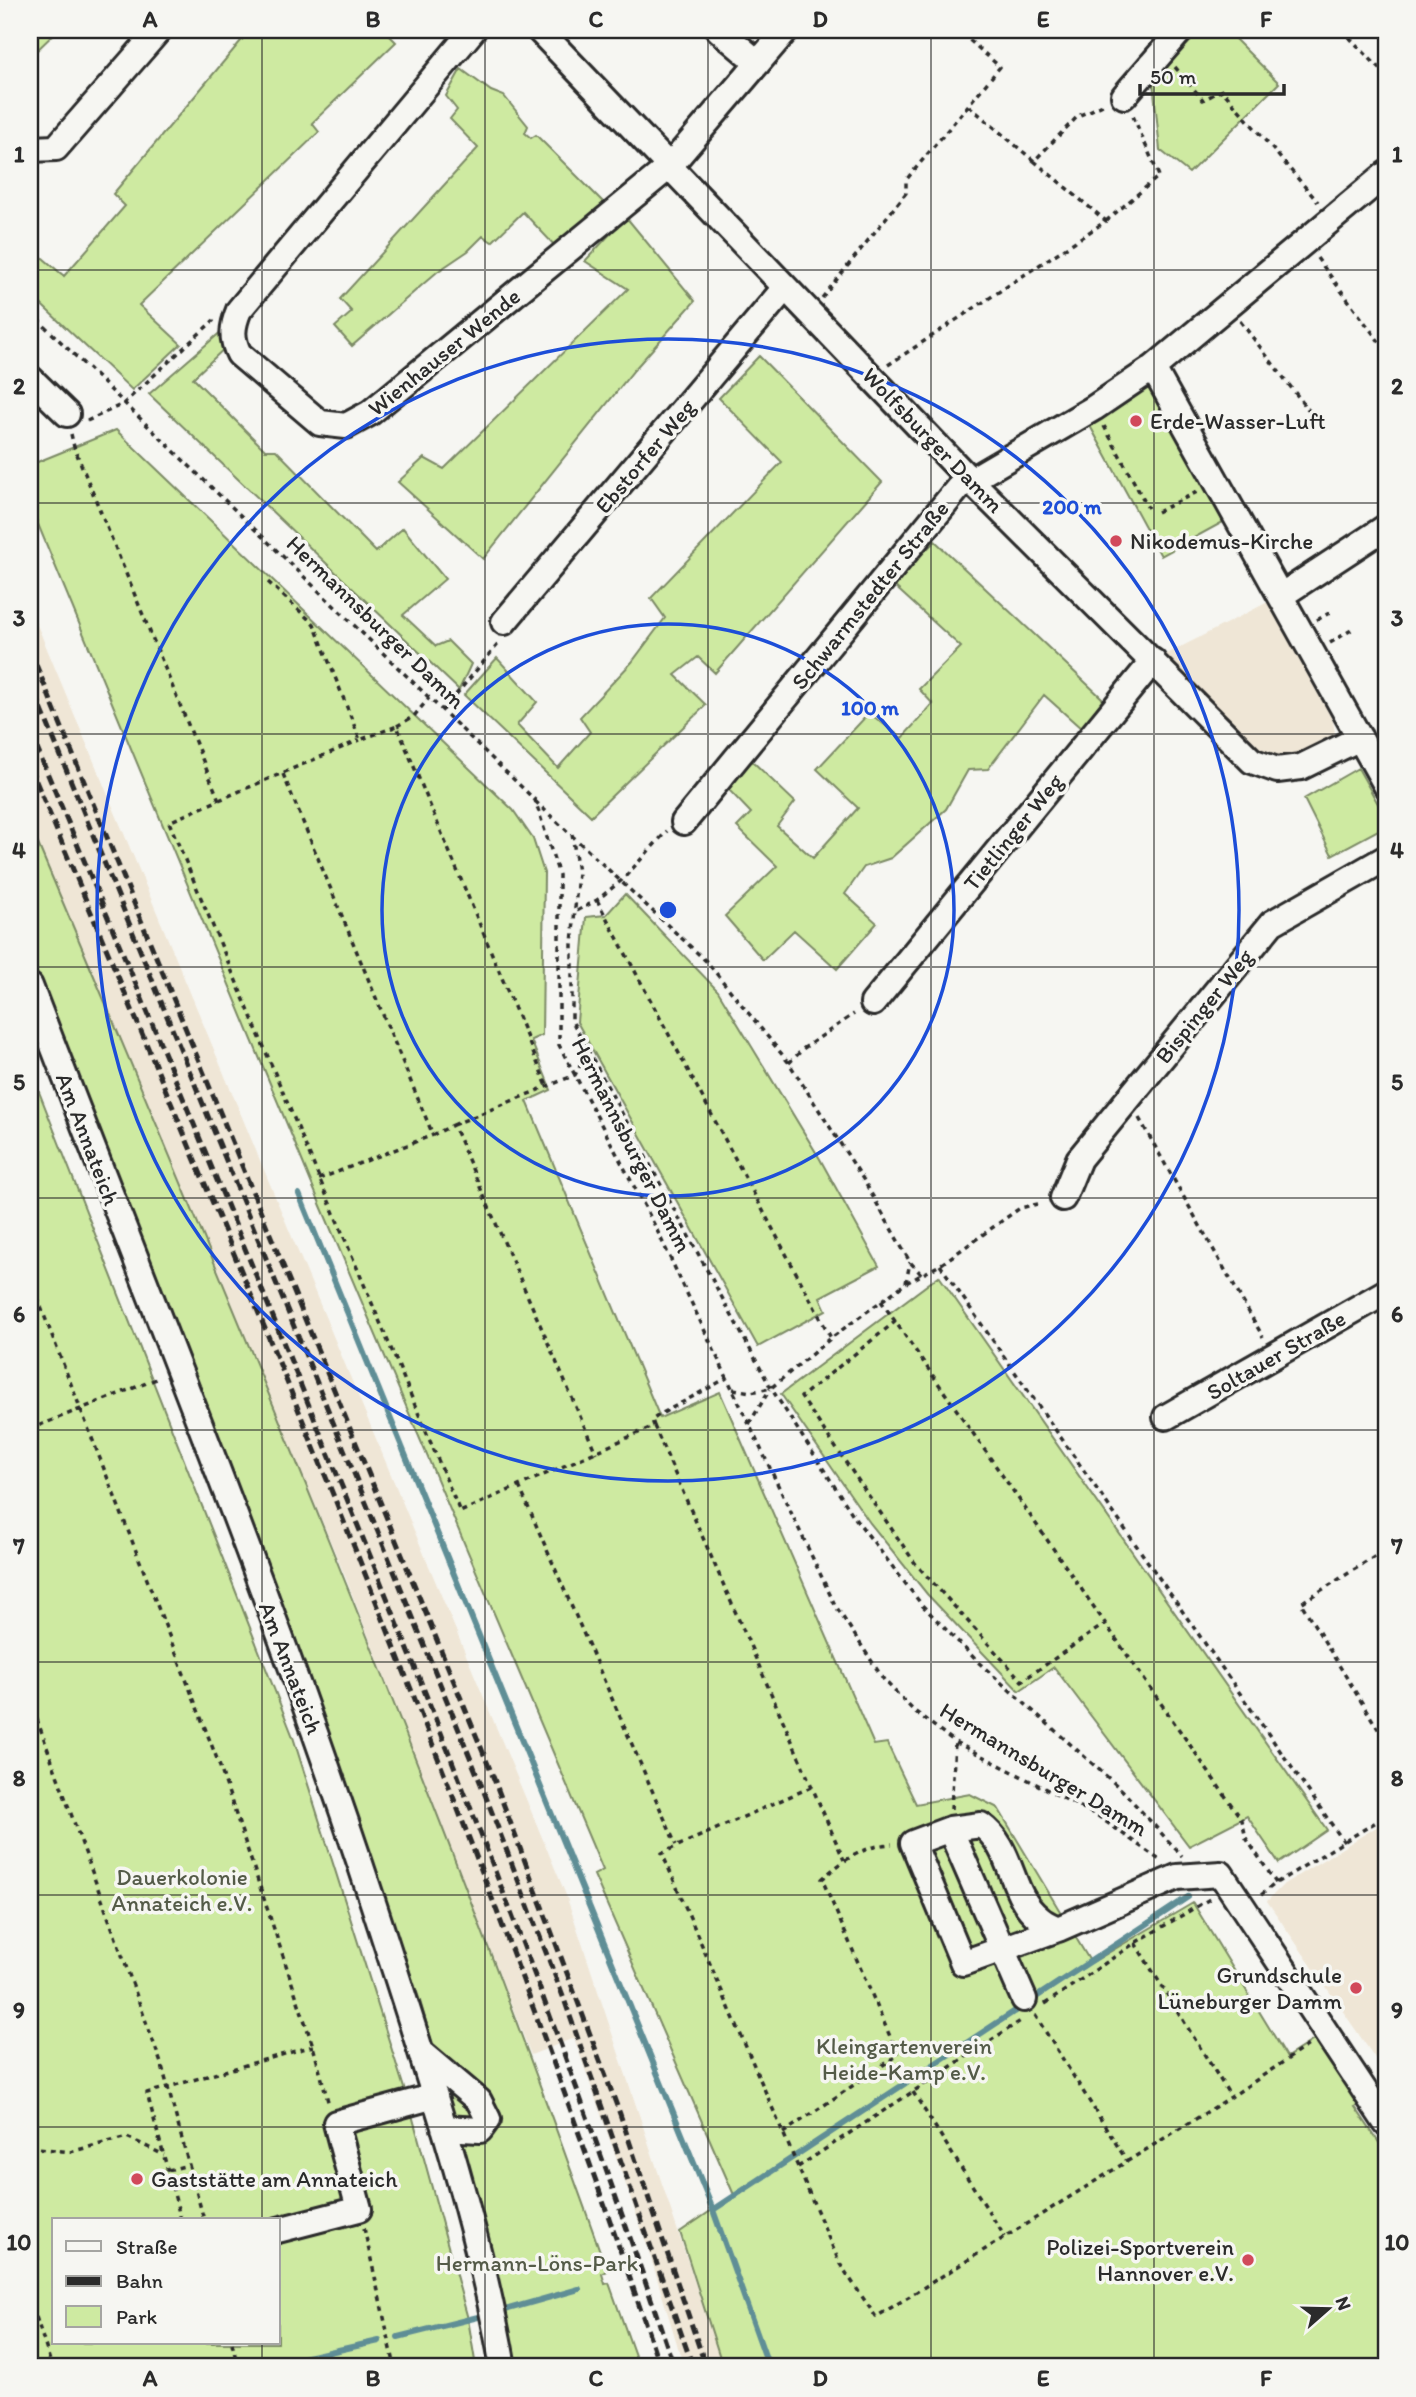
<svg xmlns="http://www.w3.org/2000/svg" width="1416" height="2397" font-family="Itim,sans-serif">
	<style>
		.built { fill: #efe6d6 }
		.green { fill: #ceeaa1; stroke: #7c8a66; stroke-width: 2; fill-rule: evenodd }
		.lines { fill: none; stroke-linecap: round; stroke-linejoin: round }
		.stream { stroke: #5f8e96; stroke-width: 6 }
		.minor-casing { stroke: #2b2b2b; stroke-width: 30 }
		.path { stroke: #2b2b2b; stroke-width: 3.5; stroke-dasharray: 5 5; stroke-linecap: butt }
		.minor { stroke: #f6f6f2; stroke-width: 24 }
		.rail { stroke: #2b2b2b; stroke-width: 5; stroke-dasharray: 10 5; stroke-linecap: butt }
		.grid { fill: none; stroke: #2b2b2b; stroke-width: 2; stroke-opacity: 0.55 }
		.ring { fill: none; stroke: #1d4ed8; stroke-width: 3.5 }
		.poi-dot { fill: #d1495b; stroke: #f6f6f2; stroke-width: 2.5 }
		.labels { text-anchor: middle; stroke-width: 7; stroke-linejoin: round; paint-order: stroke }
		.street-label { font-size: 23px; fill: #2b2b2b; stroke: #f6f6f2 }
		.poi-label { font-size: 23px; fill: #2b2b2b; stroke: #f6f6f2; text-anchor: start }
		.park-label { font-size: 23px; fill: #545b48; stroke: #f6f6f2 }
		.centre { fill: #1d4ed8; stroke: #f6f6f2; stroke-width: 3.5 }
		.ring-label { font-size: 21px; text-anchor: middle; font-weight: bold; fill: #1d4ed8; stroke: #f6f6f2; stroke-width: 7; stroke-linejoin: round; paint-order: stroke }
		.neatline { fill: none; stroke: #2b2b2b; stroke-width: 2.5 }
		.grid-label { font-size: 23px; text-anchor: middle; font-weight: bold; fill: #2b2b2b }
	</style>
	<rect width="100%" height="100%" fill="#f6f6f2"/>
	<filter id="ink" filterUnits="userSpaceOnUse"><feTurbulence type="fractalNoise" baseFrequency=".0143" numOctaves="2"/><feDisplacementMap in="SourceGraphic" scale="14" xChannelSelector="R" yChannelSelector="G"/><feConvolveMatrix kernelMatrix="1 2 1 2 8 2 1 2 1" color-interpolation-filters="sRGB"/></filter>
	<g filter="url(#ink)">
		<path class="built" d="M1268,602L1333,721L1335,733L1326,741L1288,758L1270,756L1259,748L1165,655Z
			M30,608L566,1895L723,2367H684L646,2242L574,2038L531,2055L345,1576L30,825Z
			M1386,1821V2074L1267,1901L1284,1884Z"/>
		<path class="green" d="M30,30H58L30,57Z
			M250,30H384L396,42L312,123L319,132L139,305L181,344L132,390L30,294V247L64,276L125,206L113,194Z
			M1201,30H1226L1279,83L1189,173L1160,150L1153,81Z
			M461,69L491,91L504,96L528,126L525,133L531,138L536,135L607,206L556,247L523,212L492,242L483,236L468,251L437,272L352,346L335,327L352,312L340,299L478,148L450,119L457,110L446,96Z
			M626,217L695,301L634,370L483,559L398,482L424,458L444,469L628,289L585,261Z
			M223,330L228,345L193,378L265,450H276L376,552L403,528L445,579L403,615L436,646L448,641L471,664L459,690L149,394Z
			M759,356L882,482L715,673L698,657L675,675L706,705L591,816L464,695L497,658L537,702L517,725L558,768L590,732L580,717L632,662L665,618L651,598L782,462L719,398Z
			M1156,382L1223,522L1161,556L1089,424Z
			M116,430L513,810L533,839L544,873L542,1035L531,1040L551,1090L527,1101L660,1418L720,1392L874,1745L887,1743L916,1804L970,1794L998,1808L1091,1963L1193,1903L1287,2057L1326,2032L1371,2100L1355,2107L1386,2153V2367H723L680,2232L734,2195L594,1875L603,1870L313,1187L30,505V465Z
			M935,541L1103,699L1082,729L1044,695L988,769L968,770L946,809L891,858L864,867L845,894L877,923L837,969L794,930L763,960L725,916L777,866L737,827L751,813L728,789L749,758L795,802L777,826L813,858L858,808L817,769L869,713L902,738L933,704L919,689L961,647L892,584Z
			M1358,768L1386,818V826L1332,855L1304,799Z
			M30,825C233,1303 434,1781 607,2271L602,2274L605,2284L609,2283L639,2367H496L449,2101L420,2001L321,1712L30,963Z
			M625,894L718,991L820,1159L879,1266L820,1297L826,1310L758,1347L577,1022L586,917L606,915Z
			M30,1069L293,1737L409,2104L468,2319L476,2367H30ZM54,2220H278V2343H54Z
			M939,1276L1327,1830L1279,1863L1247,1816L1189,1846L1054,1667L1019,1691L927,1594L870,1523L781,1394Z"/>
		<g class="lines">
			<path class="stream" d="M299,1194L713,2210L769,2367
				M713,2210L1188,1897
				M498,2312L579,2289
				M398,2337L482,2316
				M262,2367L379,2341"/>
			<g class="minor-casing">
				<path id="minor" d="M473,30L239,310C232,327 231,338 239,354L320,423L346,426L370,413L669,167L786,30
					M539,30L970,480L1252,761L1277,770L1301,767L1360,738
					M719,30L758,63
					M1124,96L1181,30
					M30,149L56,148L159,30
					M1153,368L1386,785
					M30,378L67,414
					M1282,595L1386,527
					M504,622L784,289
					M684,822L959,487L1094,408L1153,368L1386,174
					M30,986C152,1305 284,1623 388,1949C432,2086 478,2225 503,2367
					M873,1003L1153,661
					M1063,1198L1079,1159L1272,923L1386,858
					M1166,1417L1386,1292
					M950,1829L1024,1999
					M1058,1929L963,1963L913,1843L950,1829L981,1825C1014,1848 1009,1895 1039,1918C1044,1923 1052,1926 1058,1929L1177,1877L1221,1874L1386,2123
					M421,2052L479,2101L488,2119L480,2130L444,2128
					M278,2230L359,2209L336,2123L435,2096"/>
			</g>
			<path class="path" d="M1342,30L1386,75
				M1175,67L1203,100L1222,90L1318,202
				M969,106L1034,161
				M1106,221L1159,176L1133,116
				M1317,258L1386,351
				M822,298L906,193V180L1000,67L958,30
				M30,312L535,800L559,875V1045L654,1224L835,1605L884,1680L913,1710L955,1742L1098,1816L1161,1861
				M1240,321L1313,416
				M888,365L1106,221L1034,161L1078,116L1105,104
				M87,421L123,404L214,320
				M1104,426L1148,508
				M71,434L74,447L219,800L169,822L460,1512L654,1426L652,1420L659,1415L727,1378
				M1157,512L1199,491
				M268,582L314,624L360,740L397,726L547,1086
				M1317,620L1331,612
				M1330,643L1353,629
				M443,710L500,642
				M397,726L414,716L429,698
				M283,774L433,1135L453,1125L596,1453
				M219,800L360,740
				M535,801L707,962L789,1063L863,1179L910,1262L923,1276
				M572,834L578,872L572,944V1021L771,1388L855,1518L922,1605L978,1662L1122,1790L1182,1856
				M597,900L831,1338
				M577,911L597,900L622,880L667,831
				M789,1063L804,1048L854,1014
				M1139,1118L1263,1337
				M453,1125L575,1075L586,1054
				M319,1179L433,1135
				M940,1265L1344,1842
				M30,1279L219,1764L313,2046L329,2105
				M906,1283L910,1262
				M881,1301L1242,1820L1246,1838L1276,1883
				M896,1321L801,1397L915,1563L1022,1681L1106,1623
				M733,1389L751,1392L771,1388L831,1338L906,1283L940,1265L1020,1208L1042,1203
				M749,1424L770,1389
				M654,1426L844,1860
				M30,1429L159,1378
				M519,1486L676,1845
				M1386,1567L1379,1554L1301,1603L1386,1742
				M30,1700L162,2066L204,2220
				M811,1787L662,1853L840,2264L876,2317L1231,2097L1310,2044
				M951,1809L955,1743
				M1261,1895L1276,1883L1386,1816
				M1135,1943L1231,2097
				M1045,2004L1135,1943L1213,1897
				M1035,2015L1127,2161
				M913,2092L1005,2237
				M783,2133L898,2055L822,1879C842,1861 865,1845 892,1844
				M30,2147L70,2152L127,2137L164,2155
				M798,2167L1022,2020
				M168,2170L189,2165
				M181,2220L147,2093L313,2046
				M364,2228L395,2367
				M30,2298L52,2367
				M232,2343L238,2367"/>
			<use href="#minor" class="minor"/>
			<path class="rail" d="M30,650L494,1779L620,2114L706,2367
				M30,681L481,1784L564,1999L693,2367
				M30,732C131,971 230,1210 327,1450C451,1753 571,2057 674,2367
				M30,767C252,1296 478,1823 660,2367"/>
		</g>
	</g>
	<path class="grid" d="M262,30V2220M485,30V2367M708,30V2367M931,30V2367M1154,30V2367M30,270H1386M30,503H1386M30,734H1386M30,967H1386M30,1198H1386M30,1430H1386M30,1662H1386M30,1895H1386M30,2127H1386M262,2343V2367"/>
	<g class="ring">
		<circle cx="668" cy="910" r="286"/>
		<circle cx="668" cy="910" r="571"/>
	</g>
	<g class="poi-dot">
		<circle cx="1136" cy="421" r="7"/>
		<circle cx="1116" cy="541" r="7"/>
		<circle cx="1356" cy="1988" r="7"/>
		<circle cx="137" cy="2179" r="7"/>
		<circle cx="1248" cy="2260" r="7"/>
	</g>
	<g class="labels">
		<g class="street-label">
			<text transform="translate(444 352) rotate(-39)" y="8">Wienhauser Wende</text>
			<text transform="translate(933 440) rotate(46)" y="8">Wolfsburger Damm</text>
			<text transform="translate(645 456) rotate(-50)" y="8">Ebstorfer Weg</text>
			<text transform="translate(870 595) rotate(-51)" y="8">Schwarmstedter Straße</text>
			<text transform="translate(376 622) rotate(44)" y="8">Hermannsburger Damm</text>
			<text transform="translate(1013 832) rotate(-51)" y="8">Tietlinger Weg</text>
			<text transform="translate(1204 1006) rotate(-51)" y="8">Bispinger Weg</text>
			<text transform="translate(88 1139) rotate(69)" y="8">Am Annateich</text>
			<text transform="translate(632 1145) rotate(63)" y="8">Hermannsburger Damm</text>
			<text transform="translate(1276 1355) rotate(-30)" y="8">Soltauer Straße</text>
			<text transform="translate(291 1668) rotate(69)" y="8">Am Annateich</text>
			<text transform="translate(1044 1769) rotate(31)" y="8">Hermannsburger Damm</text>
		</g>
		<g class="poi-label">
			<text x="1150" y="429">Erde-Wasser-Luft</text>
			<text x="1130" y="549">Nikodemus-Kirche</text>
			<text x="1342" y="1983" text-anchor="end">Grundschule<tspan x="1342" dy="26">Lüneburger Damm</tspan></text>
			<text x="151" y="2187">Gaststätte am Annateich</text>
			<text x="1234" y="2255" text-anchor="end">Polizei-Sportverein<tspan x="1234" dy="26">Hannover e.V.</tspan></text>
		</g>
		<g class="park-label">
			<text x="182" y="1885">Dauerkolonie<tspan x="182" dy="26">Annateich e.V.</tspan></text>
			<text x="904" y="2054">Kleingartenverein<tspan x="904" dy="26">Heide-Kamp e.V.</tspan></text>
			<text x="537" y="2271">Hermann-Löns-Park</text>
		</g>
	</g>
	<circle cx="668" cy="910" r="10" class="centre"/>
	<g class="ring-label">
		<text x="1072" y="514">200 m</text>
		<text x="870" y="715">100 m</text>
	</g>
	<rect width="1416" height="2397" fill="none" stroke="#f6f6f2" stroke-width="77"/>
	<rect x="52" y="2218" width="228" height="126" fill="#f6f6f2" stroke="#a5a5a2" stroke-width="2"/>
	<rect x="66" y="2241" width="35" height="10" fill="#f6f6f2" stroke="#a5a5a2" stroke-width="2"/>
	<text x="116" y="2254" font-size="21" fill="#2b2b2b">Straße</text>
	<rect x="66" y="2276" width="35" height="10" fill="#2b2b2b" stroke="#a5a5a2" stroke-width="2"/>
	<text x="116" y="2288" font-size="21" fill="#2b2b2b">Bahn</text>
	<rect x="66" y="2306" width="35" height="21" fill="#ceeaa1" stroke="#a5a5a2" stroke-width="2"/>
	<text x="116" y="2324" font-size="21" fill="#2b2b2b">Park</text>
	<g transform="translate(1328 2309) rotate(70)" stroke="#f6f6f2" stroke-width="5" paint-order="stroke">
	<path d="M0-5L12 26L0 18L-12 26Z" fill="#2b2b2b"/>
	<text y="-10" font-size="19" font-weight="bold" text-anchor="middle" fill="#2b2b2b">N</text>
	</g>
	<path d="M1140 84v10h144v-10" fill="none" stroke="#2b2b2b" stroke-width="3.5"/>
	<text x="1150" y="84" font-size="21" fill="#2b2b2b" stroke="#f6f6f2" stroke-width="5" paint-order="stroke">50 m</text>
	<rect x="38" y="38" width="1340" height="2320" class="neatline"/>
	<g class="grid-label">
		<text x="150" y="27">A</text>
		<text x="373" y="27">B</text>
		<text x="596" y="27">C</text>
		<text x="820" y="27">D</text>
		<text x="1043" y="27">E</text>
		<text x="1266" y="27">F</text>
		<text x="19" y="162">1</text>
		<text x="1397" y="162">1</text>
		<text x="19" y="394">2</text>
		<text x="1397" y="394">2</text>
		<text x="19" y="626">3</text>
		<text x="1397" y="626">3</text>
		<text x="19" y="858">4</text>
		<text x="1397" y="858">4</text>
		<text x="19" y="1090">5</text>
		<text x="1397" y="1090">5</text>
		<text x="19" y="1322">6</text>
		<text x="1397" y="1322">6</text>
		<text x="19" y="1554">7</text>
		<text x="1397" y="1554">7</text>
		<text x="19" y="1786">8</text>
		<text x="1397" y="1786">8</text>
		<text x="19" y="2018">9</text>
		<text x="1397" y="2018">9</text>
		<text x="19" y="2250">10</text>
		<text x="1397" y="2250">10</text>
		<text x="150" y="2386">A</text>
		<text x="373" y="2386">B</text>
		<text x="596" y="2386">C</text>
		<text x="820" y="2386">D</text>
		<text x="1043" y="2386">E</text>
		<text x="1266" y="2386">F</text>
	</g>
</svg>
